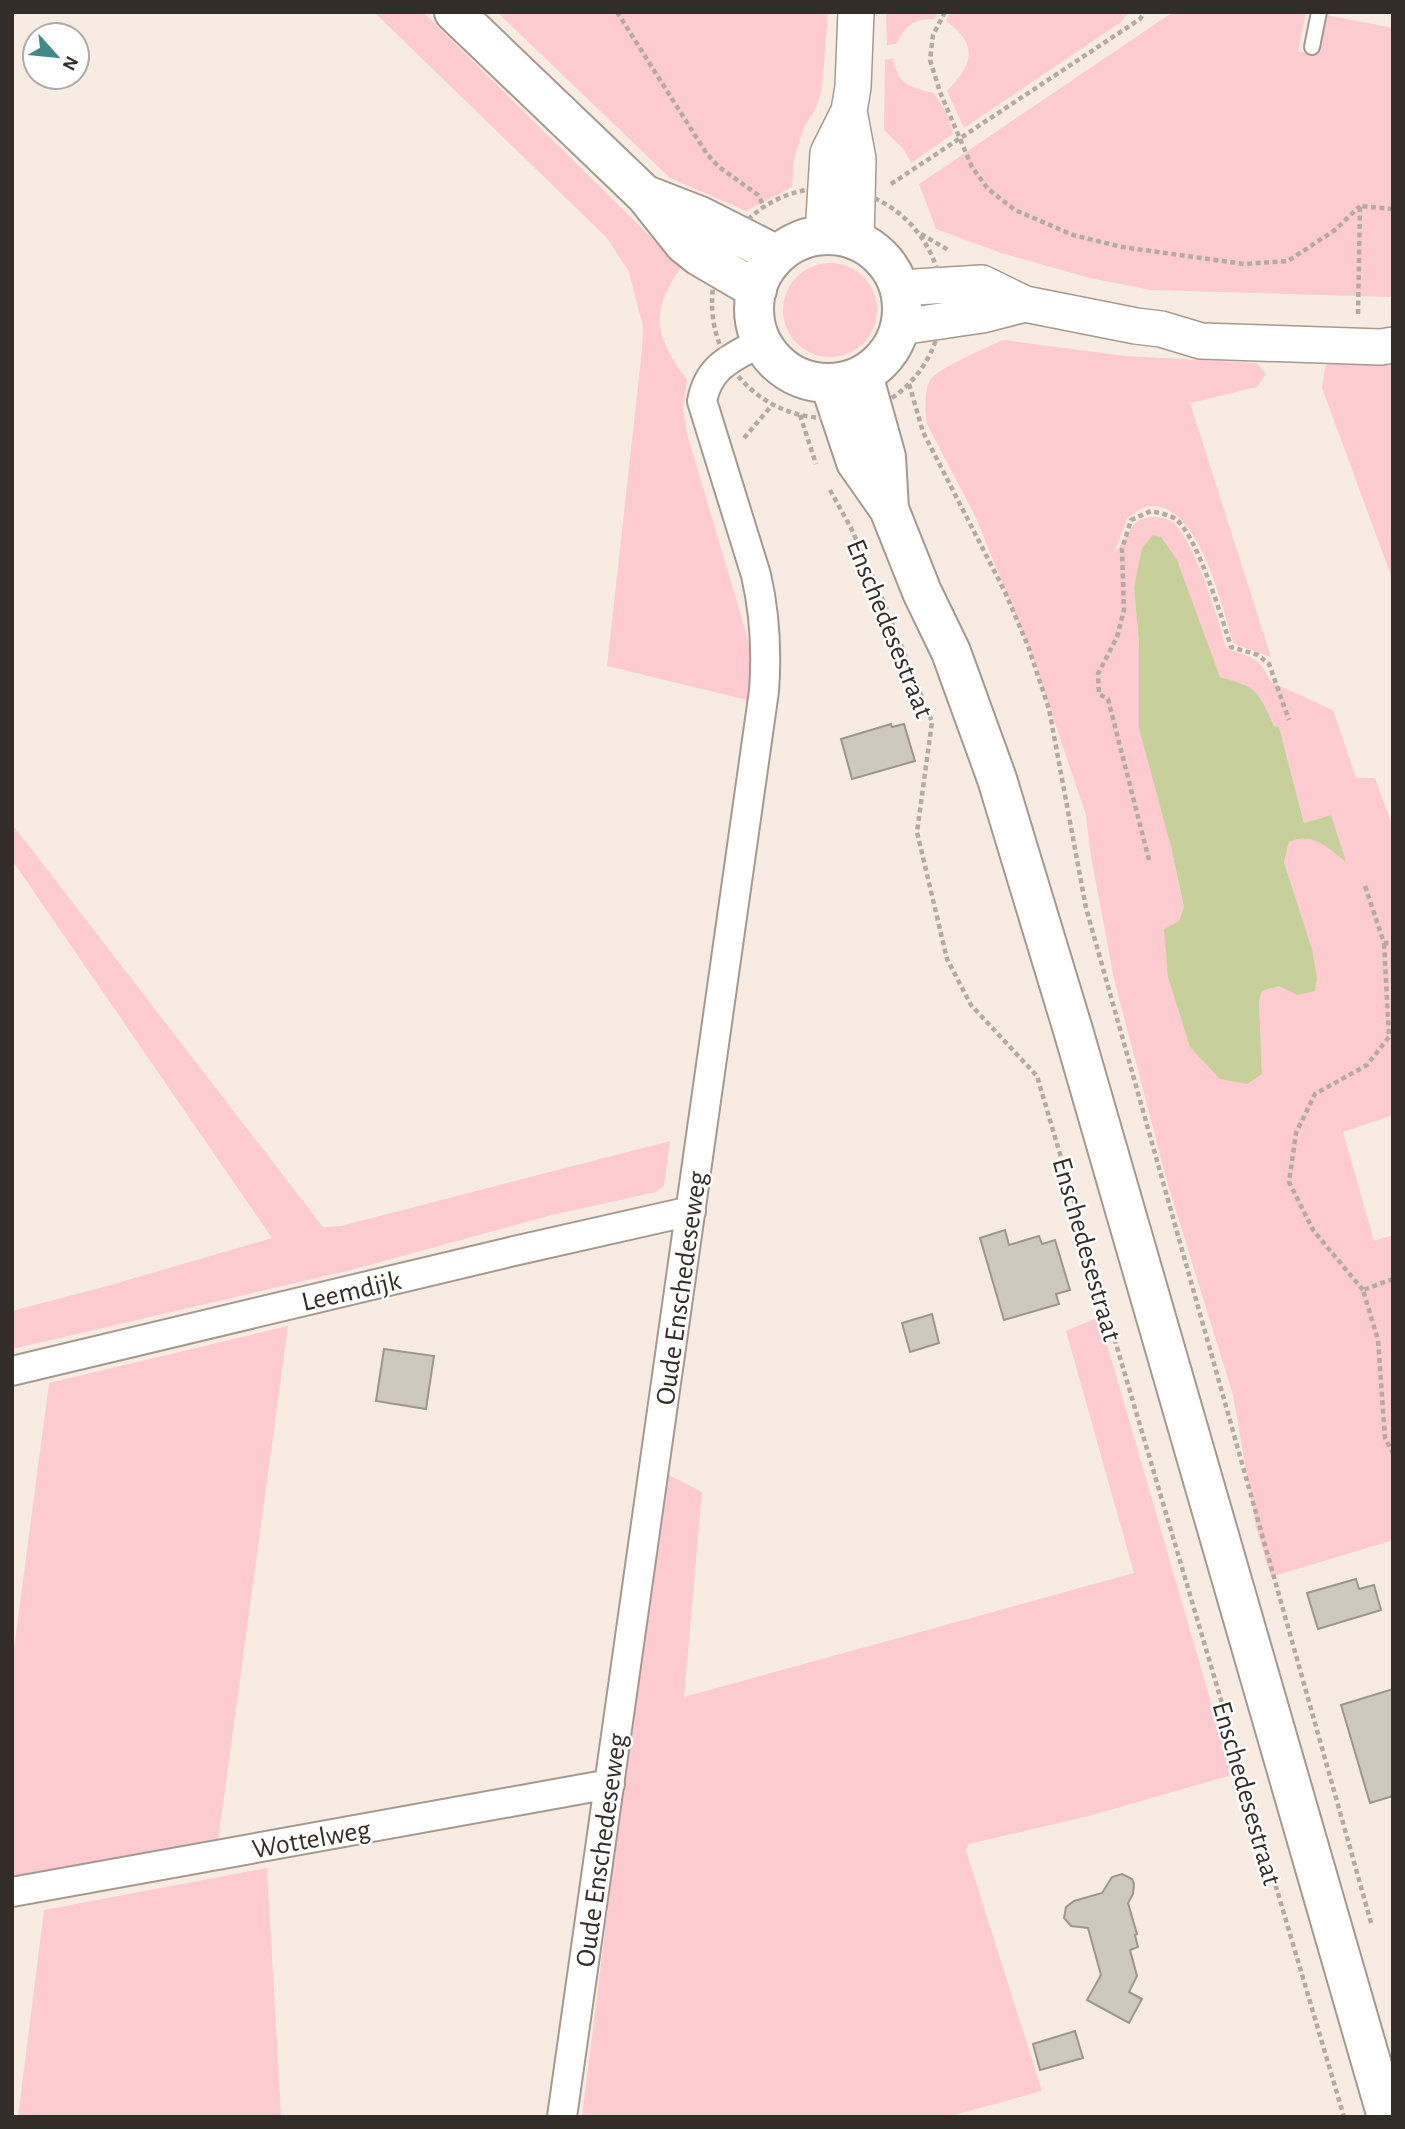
<svg xmlns="http://www.w3.org/2000/svg" width="1405" height="2129" font-family="'Alegreya Sans',sans-serif">
	<style>
		.green { fill: #fdcbd0; fill-rule: evenodd }
		.water { fill: #c7d09a }
		.building { fill: #cec9bc; stroke: #9c978b; stroke-width: 2 }
		.lines { fill: none; stroke-linecap: round; stroke-linejoin: round }
		.service-casing { stroke: #a49990; stroke-width: 18 }
		.minor-casing { stroke: #a49990; stroke-width: 32 }
		.tertiary-casing { stroke: #a49990; stroke-width: 38 }
		.secondary-casing { stroke: #a49990; stroke-width: 42 }
		.path { stroke: #b5aba3; stroke-width: 4.5; stroke-dasharray: 5 3.5; stroke-linecap: butt }
		.service { stroke: #fff; stroke-width: 14 }
		.minor { stroke: #fff; stroke-width: 28 }
		.tertiary { stroke: #fff; stroke-width: 35 }
		.secondary { stroke: #fff; stroke-width: 38 }
		.labels { text-anchor: middle; stroke-width: 5; stroke-linejoin: round; paint-order: stroke }
		.street-label { font-size: 28px; fill: #322d29; stroke: #fff }
	</style>
	<rect width="100%" height="100%" fill="#f8ece2"/>
	<path class="green" d="M374,12H423L681,267C649,313 655,336 687,380L683,408L687,434L750,646L754,670L751,701L607,666L642,350L643,327L629,272L607,238Z
		M497,12H828L822,89L815,110L804,127L794,159L792,187L746,211L670,178Z
		M886,12H938L935,19C914,18 906,25 896,44L887,45Z
		M950,12H1129L1121,22L964,128L947,91C973,64 979,45 946,21Z
		M1173,12H1306L1298,51L1317,54L1326,15L1393,28V297L1151,290L1090,278L1001,253L936,229L919,184Z
		M893,58C897,84 911,88 934,93L947,114L953,134L911,163L904,150L884,130L885,60Z
		M783 310a47 47 0 1 1 94 0a47 47 0 1 1-94 0Z
		M1003,340L1125,356L1257,363L1266,374L1257,387L1190,403L1271,657L1234,644C1222,608 1200,504 1151,506C1143,506 1134,514 1127,518L1114,554C1122,545 1129,527 1140,520C1149,515 1167,516 1175,524C1196,546 1218,618 1226,648C1252,659 1258,655 1271,682L1333,710L1356,778H1375L1393,828V1115L1343,1132L1374,1241L1393,1235V1540L1271,1577L1256,1527L1233,1395L1168,1185L1114,979L1090,851L1086,815L1034,661L976,518L927,424C925,412 924,392 930,380C938,368 988,347 1003,340ZM1134,588L1209,650L1220,677C1256,686 1258,693 1274,726L1279,727L1304,823L1331,815L1344,861C1326,847 1313,831 1289,842L1284,862L1312,949L1297,995L1279,986L1262,991L1259,1001L1262,1073L1164,929L1179,921L1184,908L1171,847L1139,643Z
		M1329,359H1393V581L1322,388L1325,368Z
		M12,824L323,1227L341,1226L670,1141L664,1186L656,1192L552,1215L351,1270L12,1349V1311L107,1286L272,1238L12,860Z
		M1099,1317L1232,1775L1089,1816L968,1844L966,1851L1042,2091L947,2117H582L627,1754L667,1474L702,1492L684,1697L1134,1573L1066,1331Z
		M288,1326L217,1848L12,1885V1664L49,1383Z
		M267,1868L281,2117H18L44,1910Z"/>
	<path class="water" d="M1153,535L1161,537L1177,560L1220,677C1258,687 1258,691 1274,726L1279,727L1304,823L1331,815L1346,862C1327,848 1313,831 1289,842L1284,862L1312,949L1317,978L1315,991L1297,995L1279,986L1262,991L1259,1001L1262,1074L1247,1084L1220,1079L1190,1047L1168,977L1164,929L1179,921L1184,907L1171,847L1139,728V643L1134,588L1142,548Z"/>
	<path class="building" d="M891,724L892,727L904,724L915,761L852,779L841,739Z
		M1005,1230L1009,1245L1039,1236L1042,1244L1055,1240L1070,1290L1056,1294L1059,1304L1004,1320L980,1238Z
		M932,1314L939,1343L910,1352L902,1323Z
		M384,1349L434,1356L426,1409L376,1401Z
		M1356,1579L1359,1589L1374,1585L1381,1610L1318,1629L1307,1593Z
		M1393,1689V1796L1370,1803L1341,1705Z
		M1122,1874L1132,1879L1134,1884L1133,1894L1128,1903L1137,1934L1135,1935L1138,1947L1130,1950L1137,1976L1129,1992L1142,1999L1129,2023L1087,2000L1101,1975L1088,1928L1071,1926L1064,1918L1066,1907L1074,1901L1102,1893L1112,1877Z
		M1075,2031L1083,2058L1040,2070L1033,2044Z"/>
	<g class="lines">
		<g class="service-casing">
			<path id="service" d="M1312,47L1319,12"/>
		</g>
		<g class="minor-casing">
			<path id="minor" d="M12,1371L510,1252L691,1211
				M12,1892L610,1784
				M562,2117L764,691C767,651 765,614 756,575L702,401C709,365 732,358 761,342"/>
		</g>
		<g class="tertiary-casing">
			<path id="tertiary" d="M849,111L858,159L856,240
				M823,235L828,153L849,111L853,87L856,12
				M899,288L982,283L1025,304L1136,326L1161,329L1201,341L1381,347L1393,345
				M900,327L982,315L1025,304"/>
		</g>
		<g class="secondary-casing">
			<path id="secondary" d="M454,12L645,195L684,244L699,256L757,290
				M646,195L700,216L777,255
				M754 309a74 74 0 1 1 148 0a74 74 0 1 1-148 0Z
				M863,375L886,457L889,509
				M830,384L856,462L889,509L922,592L951,652L997,779L1073,1030L1387,2117"/>
		</g>
		<path class="path" d="M617,12L707,154L719,167L758,195L764,207
			M945,12L933,35L930,60L940,92L972,167L988,189L1015,210L1073,235L1122,247L1244,264L1288,261L1335,230L1360,206
			M891,184L1140,19L1145,12
			M712 303a115 115 0 1 1 230 0a115 115 0 1 1-230 0Z
			M921,234L950,251
			M1358,314L1360,206L1393,209
			M909,384L923,432L1005,592L1028,646L1049,709L1086,908L1372,1926
			M800,415L816,464
			M744,438L773,404
			M830,490L851,528L882,598L932,722L917,832L947,959L971,1005L1037,1076L1344,2117
			M1149,860L1108,699L1099,694L1098,674L1117,637L1124,610L1122,549L1131,520L1151,511C1159,513 1171,515 1177,520C1198,539 1222,618 1231,647L1258,655L1269,664L1289,720
			M1365,886L1384,943H1393
			M1393,1279L1363,1290L1378,1340L1385,1438L1393,1453
			M1363,1290L1313,1230L1289,1182L1296,1133L1315,1094L1367,1065L1389,1037L1384,943"/>
		<use href="#service" class="service"/>
		<use href="#minor" class="minor"/>
		<use href="#tertiary" class="tertiary"/>
		<use href="#secondary" class="secondary"/>
	</g>
	<g class="labels">
		<g class="street-label">
			<text transform="translate(891 628) rotate(68)" y="10">Enschedesestraat</text>
			<text transform="translate(1088 1249) rotate(74)" y="10">Enschedesestraat</text>
			<text transform="translate(680 1288) rotate(-82)" y="10">Oude Enschedeseweg</text>
			<text transform="translate(351 1290) rotate(-13)" y="10">Leemdijk</text>
			<text transform="translate(1248 1793) rotate(74)" y="10">Enschedesestraat</text>
			<text transform="translate(311 1838) rotate(-10)" y="10">Wottelweg</text>
			<text transform="translate(600 1850) rotate(-82)" y="10">Oude Enschedeseweg</text>
		</g>
	</g>
	<rect width="1405" height="2129" fill="none" stroke="#322d29" stroke-width="28"/>
	<g transform="translate(56 56) rotate(117)"><circle r="33" fill="#ffffff" stroke="#adaba9" stroke-width="2"/>
	<path d="M0-5L12 26L0 18L-12 26Z" fill="#428a88"/>
	<text y="-10" font-size="19" font-weight="bold" text-anchor="middle" fill="#322d29">N</text>
	</g>
</svg>
